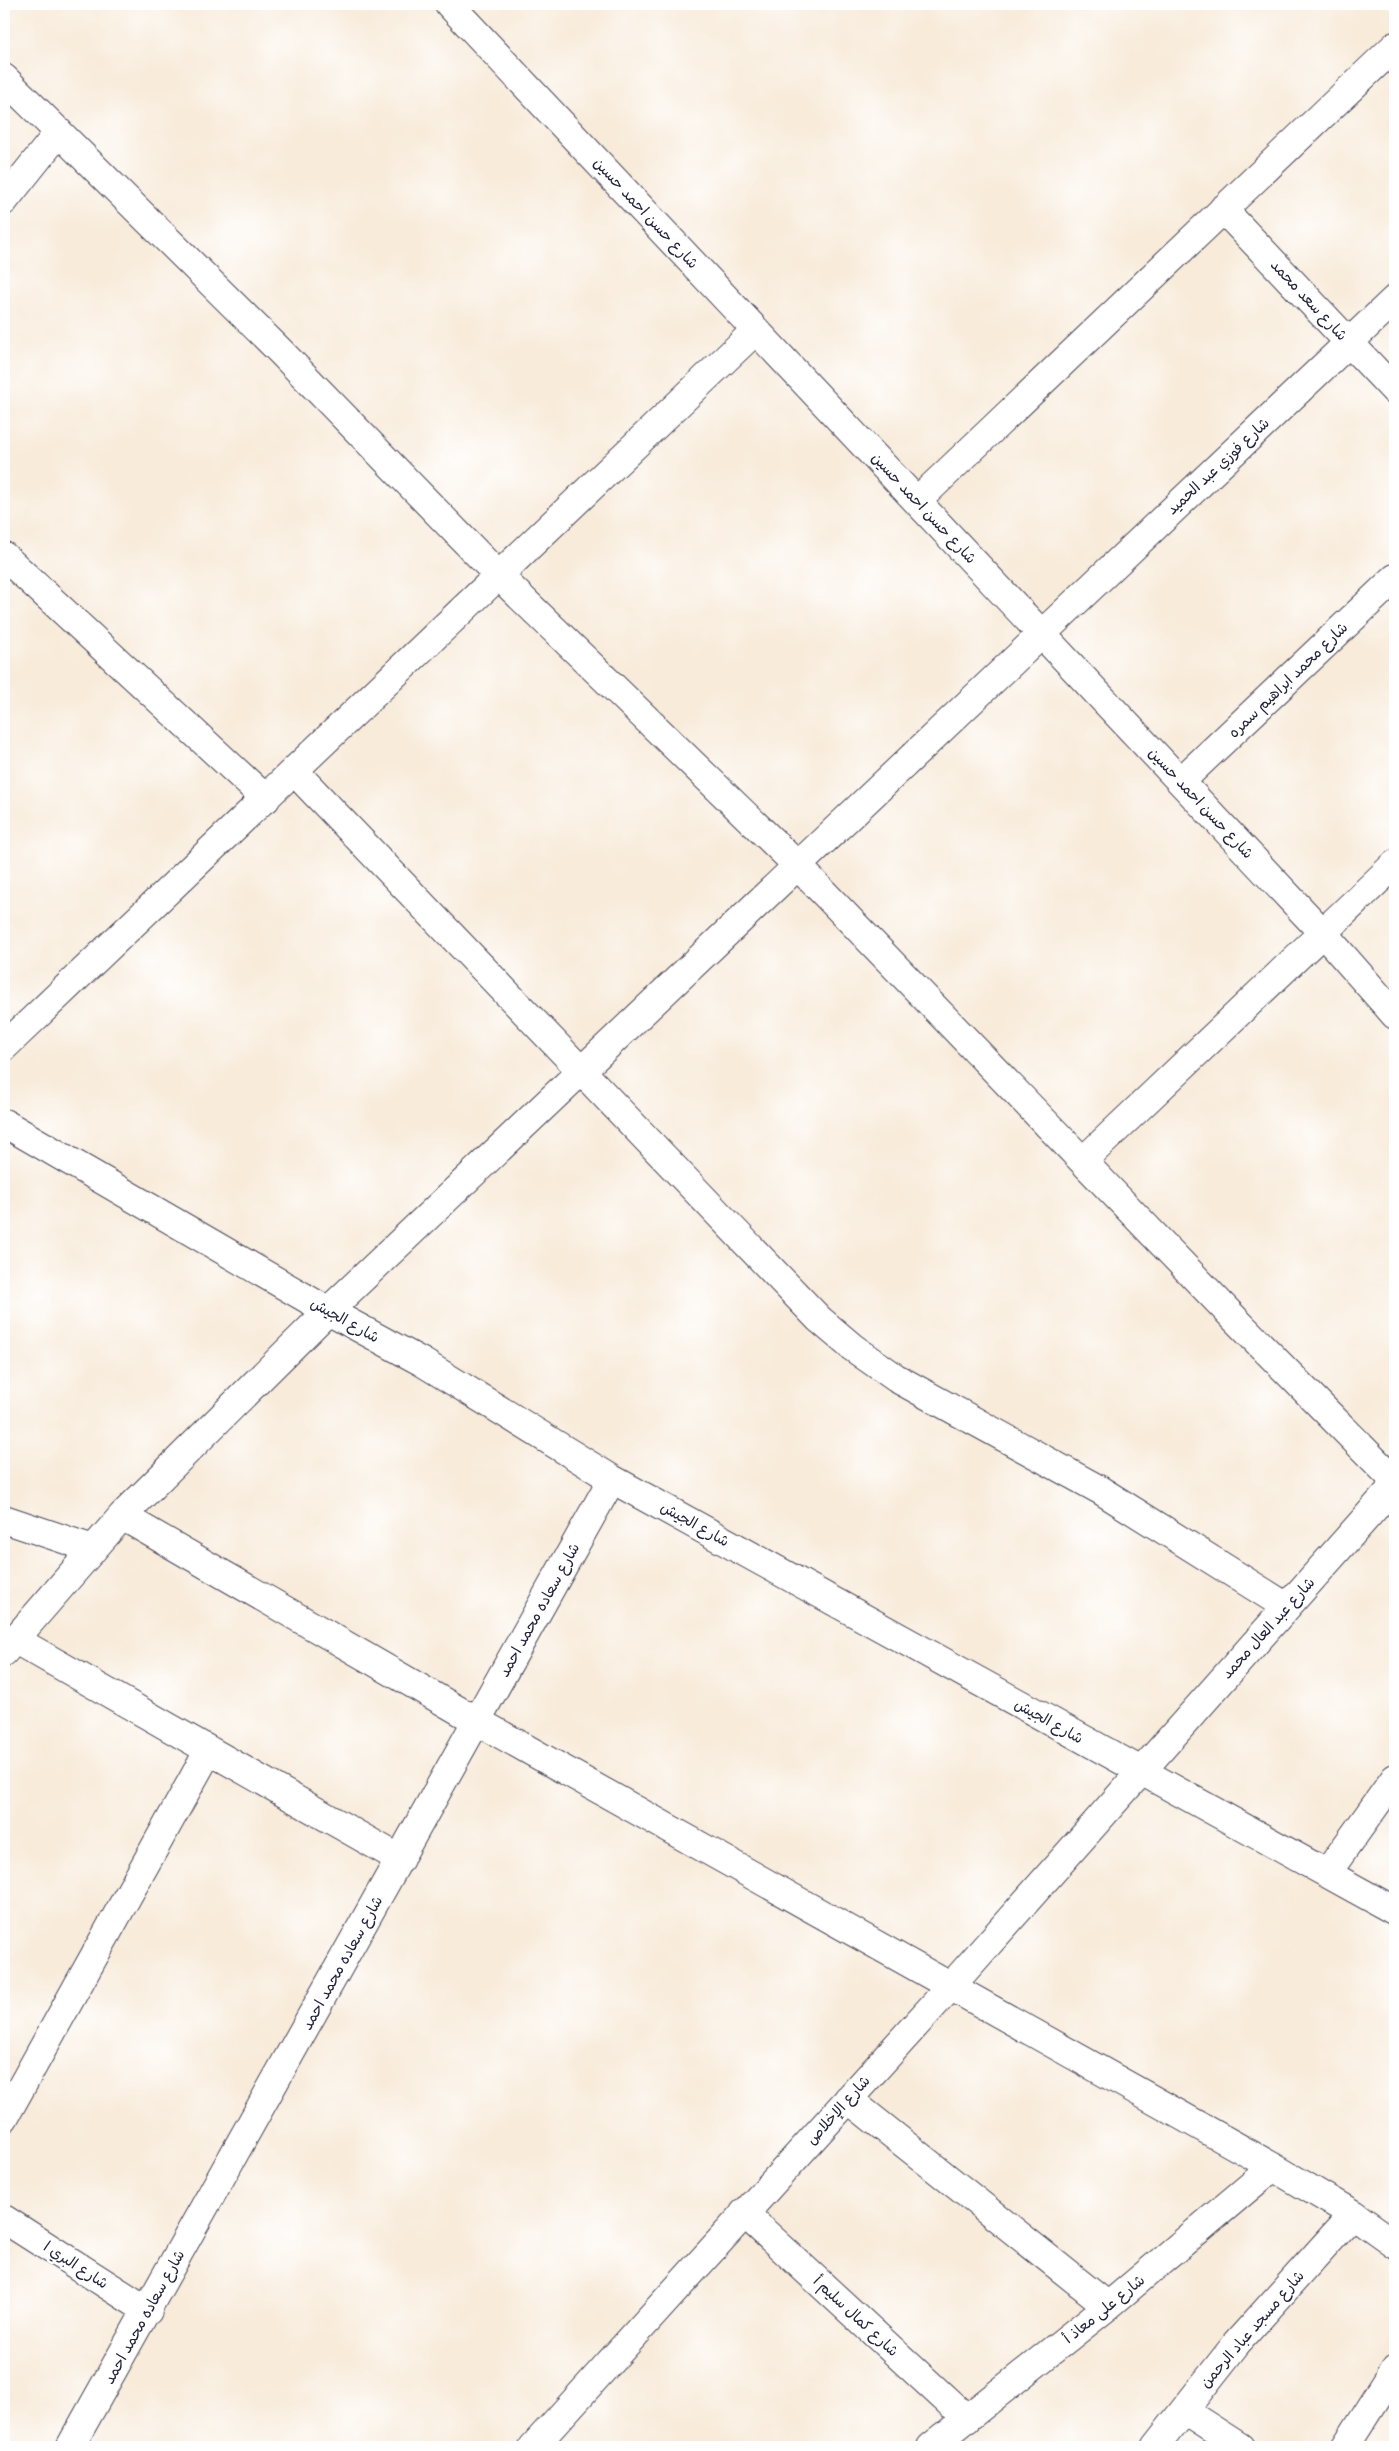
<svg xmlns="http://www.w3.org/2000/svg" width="1399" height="2451" font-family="Sriracha,'Playpen Sans Arabic',sans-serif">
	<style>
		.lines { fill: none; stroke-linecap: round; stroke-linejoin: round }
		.street-casing { stroke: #424053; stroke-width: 30 }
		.street { stroke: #fff; stroke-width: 28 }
		.labels { text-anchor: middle; stroke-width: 5; stroke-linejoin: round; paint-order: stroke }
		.street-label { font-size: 15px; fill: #22223b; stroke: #fff }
	</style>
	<rect width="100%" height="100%" fill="#fff"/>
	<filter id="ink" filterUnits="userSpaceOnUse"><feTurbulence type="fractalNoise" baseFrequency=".02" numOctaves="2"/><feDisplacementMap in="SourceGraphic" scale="10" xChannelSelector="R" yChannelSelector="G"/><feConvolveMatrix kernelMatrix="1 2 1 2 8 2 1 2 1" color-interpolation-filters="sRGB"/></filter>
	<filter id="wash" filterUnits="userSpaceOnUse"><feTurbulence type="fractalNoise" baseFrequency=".0096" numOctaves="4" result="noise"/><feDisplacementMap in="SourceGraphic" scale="20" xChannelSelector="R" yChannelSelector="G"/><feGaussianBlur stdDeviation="1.12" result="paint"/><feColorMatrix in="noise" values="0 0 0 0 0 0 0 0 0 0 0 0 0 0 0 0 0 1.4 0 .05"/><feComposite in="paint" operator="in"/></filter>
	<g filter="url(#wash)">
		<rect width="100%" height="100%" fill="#f8ebda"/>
	</g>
	<g filter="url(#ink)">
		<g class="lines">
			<g class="street-casing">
				<path id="street" d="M449,4L1322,932L1395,1015
					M4,78L280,351L499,576L797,865L1235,1319L1395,1481
					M4,201L59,132
					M1223,209L1395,391
					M917,501L1395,46
					M4,556L266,799
					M294,771L819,1319L852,1347L896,1378L1100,1490L1287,1607
					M1181,781L1395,578
					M4,1047L756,330
					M4,1123L328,1311L422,1362L612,1479L1395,1911
					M1083,1161L1395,864
					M122,1516L477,1721L1273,2167L1353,2214L1395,2244
					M4,1519L93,1549
					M14,1639L400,1859
					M4,1652L122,1516L328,1311L1395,299
					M1327,1873L1395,1778
					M848,2099L1108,2306
					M4,2118L209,1750
					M744,2213L967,2419
					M4,2219L148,2311
					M1184,2411L1240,2447
					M70,2447L612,1479
					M533,2447L951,1986L1395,1485
					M931,2447L1108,2306L1273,2167
					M1155,2447L1236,2344L1353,2214
					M1345,2447L1395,2369"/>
			</g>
			<use href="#street" class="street"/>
		</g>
	</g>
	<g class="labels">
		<g class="street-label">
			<text transform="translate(646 213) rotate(47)" y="5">شارع حسن احمد حسين</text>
			<text transform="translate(1309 300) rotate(47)" y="5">شارع سعد محمد</text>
			<text transform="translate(1218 466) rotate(-43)" y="5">شارع فوزي عبد الحميد</text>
			<text transform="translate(924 508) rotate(47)" y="5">شارع حسن احمد حسين</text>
			<text transform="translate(1288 680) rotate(-44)" y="5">شارع محمد ابراهيم سمره</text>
			<text transform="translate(1201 803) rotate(47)" y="5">شارع حسن احمد حسين</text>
			<text transform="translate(345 1320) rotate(29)" y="5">شارع الجيش</text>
			<text transform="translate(695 1524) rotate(29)" y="5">شارع الجيش</text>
			<text transform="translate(539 1610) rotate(-61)" y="5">شارع سعاده محمد احمد</text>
			<text transform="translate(1268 1628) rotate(-48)" y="5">شارع عبد العال محمد</text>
			<text transform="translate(1049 1721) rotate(29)" y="5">شارع الجيش</text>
			<text transform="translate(342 1963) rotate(-61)" y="5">شارع سعاده محمد احمد</text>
			<text transform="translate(838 2110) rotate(-48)" y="5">شارع الإخلاص</text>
			<text transform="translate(76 2265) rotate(33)" y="5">شارع البري ا</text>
			<text transform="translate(1104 2309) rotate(-39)" y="5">شارع على معاذ أ</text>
			<text transform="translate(856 2316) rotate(43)" y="5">شارع كمال سليم أ</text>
			<text transform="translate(144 2317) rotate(-61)" y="5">شارع سعاده محمد احمد</text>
			<text transform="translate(1252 2329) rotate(-49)" y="5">شارع مسجد عباد الرحمن</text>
		</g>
	</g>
	<rect width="1399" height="2451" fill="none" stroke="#fff" stroke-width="20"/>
</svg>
